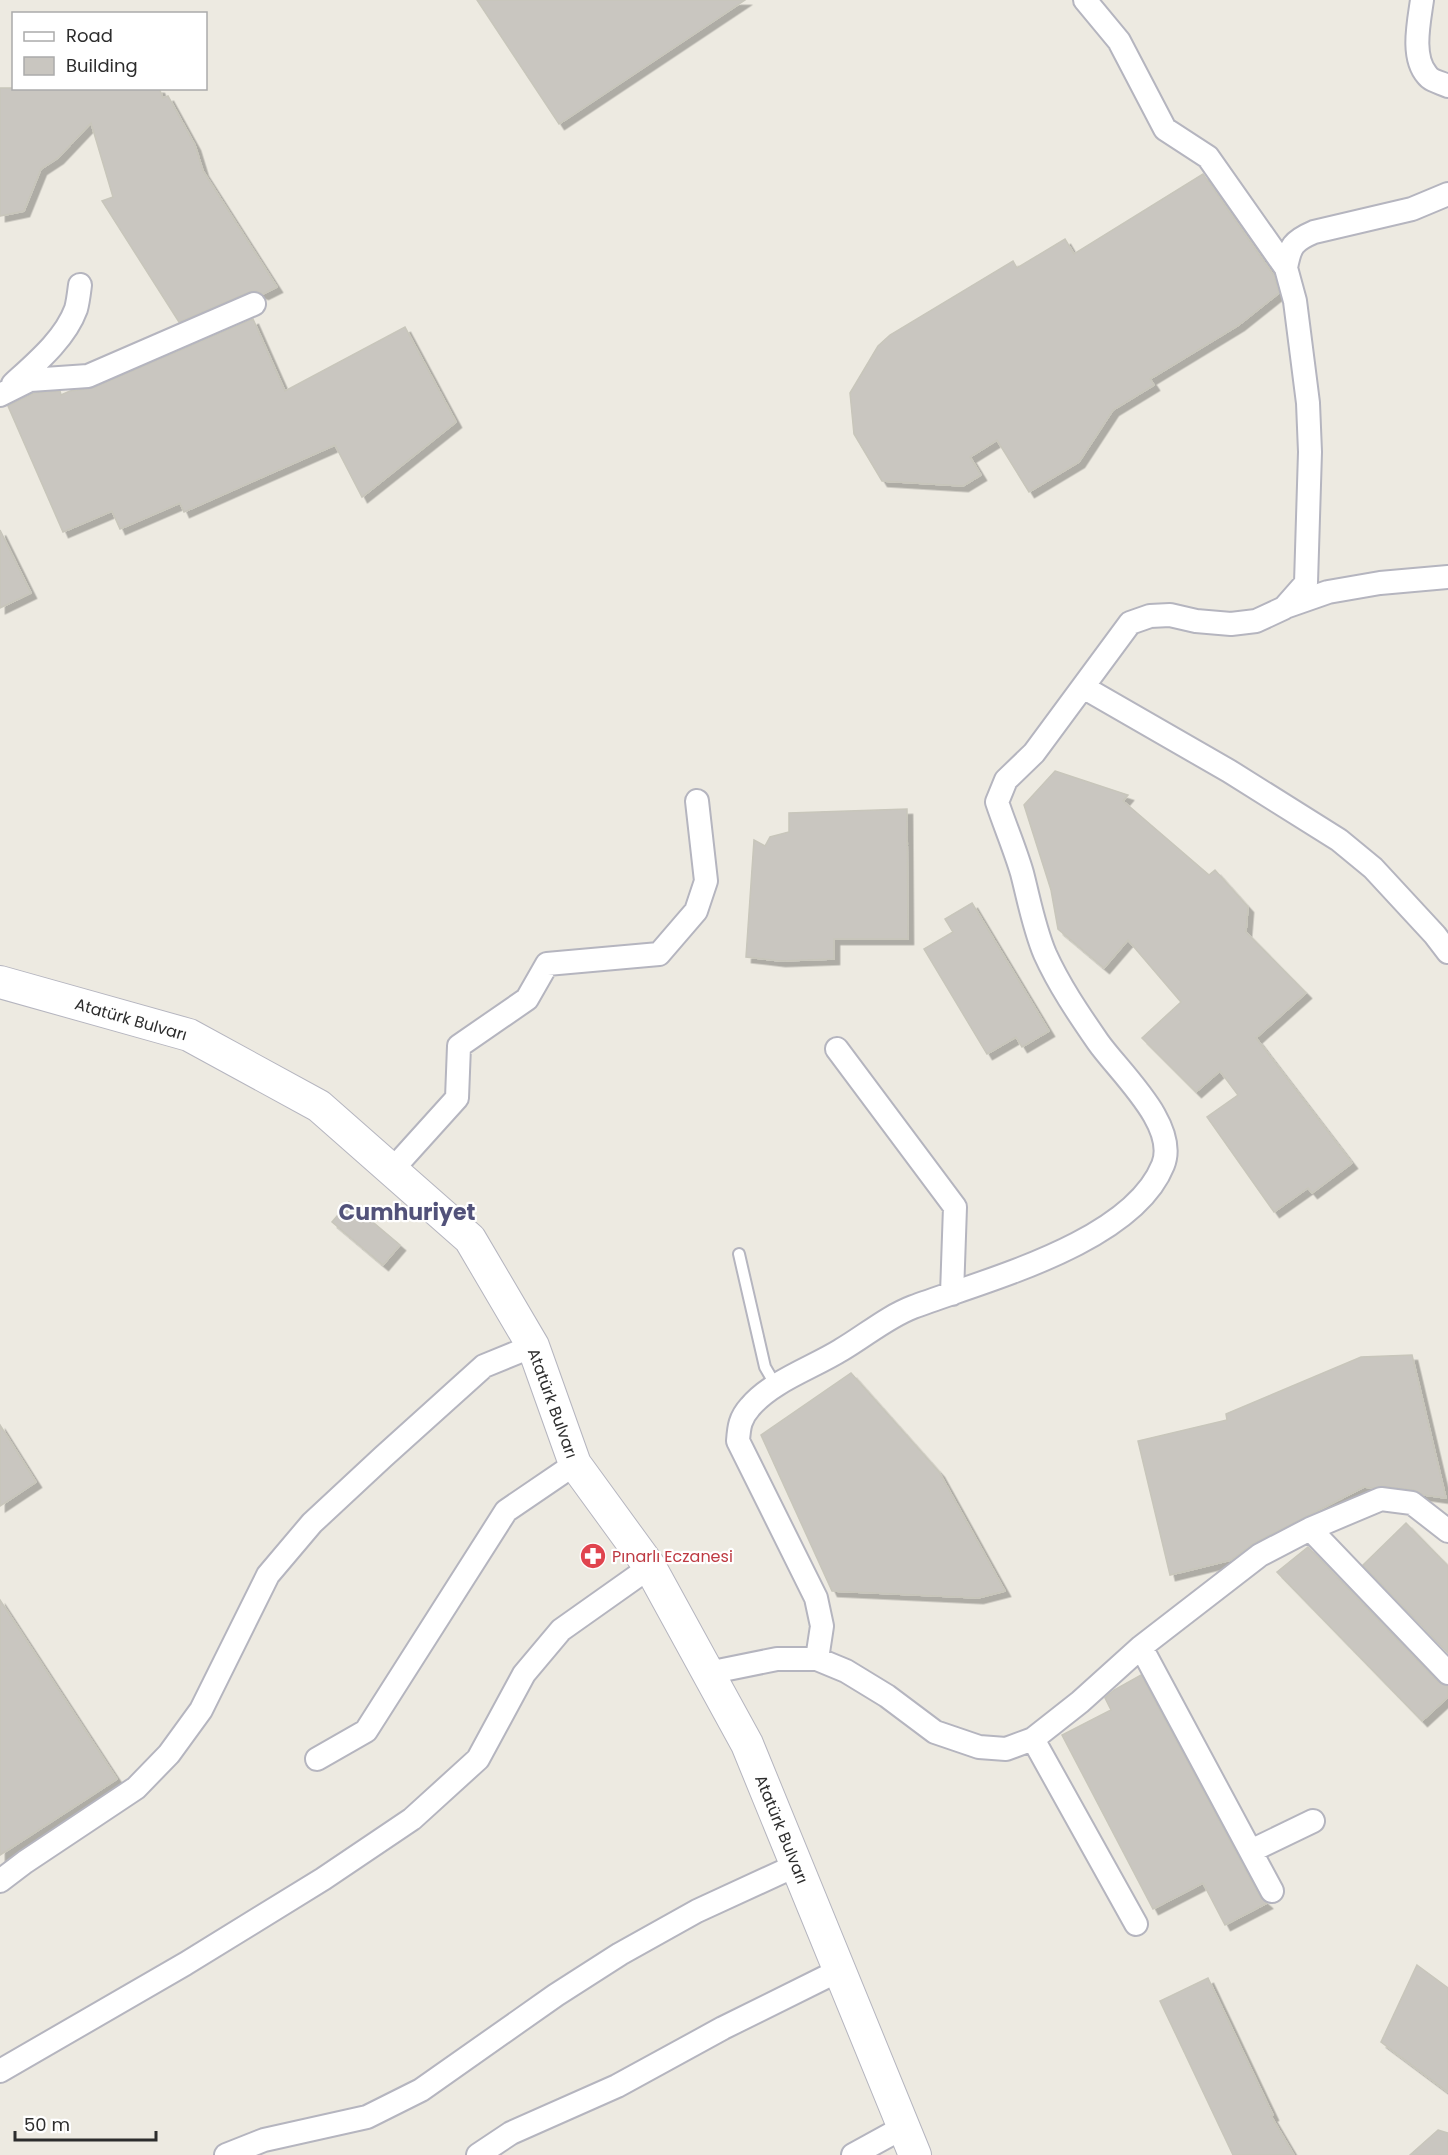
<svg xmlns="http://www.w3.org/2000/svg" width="1448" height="2155" font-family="Poppins,sans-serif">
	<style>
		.building { fill: #c9c6c0; stroke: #c8c6bb; stroke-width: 1.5; filter: url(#shadow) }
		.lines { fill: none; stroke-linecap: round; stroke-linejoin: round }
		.lane-casing { stroke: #b5b5bf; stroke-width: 14 }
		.street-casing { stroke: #b5b5bf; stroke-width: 26 }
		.secondary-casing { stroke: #b5b5bf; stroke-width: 34 }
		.lane { stroke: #fff; stroke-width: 10 }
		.street { stroke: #fff; stroke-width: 22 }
		.secondary { stroke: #fff; stroke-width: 32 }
		.labels { text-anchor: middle; stroke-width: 4.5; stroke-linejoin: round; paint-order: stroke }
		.street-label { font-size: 16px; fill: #2d2d2d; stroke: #fff }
		.health-label { font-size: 16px; fill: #be3a42; stroke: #fff; text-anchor: start }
		.district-label { font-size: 22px; font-weight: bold; fill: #52527a; stroke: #fff }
	</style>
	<defs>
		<filter id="shadow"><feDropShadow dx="5.5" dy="5.5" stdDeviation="0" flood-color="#0004"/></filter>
	</defs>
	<rect width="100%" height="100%" fill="#edeae1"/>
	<path class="building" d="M477,0H745L559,124Z
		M0,88H159L163,98L168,96L195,145L203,171L277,287L263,294L256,291L249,292L179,322L102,201L113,197L91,123L58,158L41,169L24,211L0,216Z
		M1203,174L1274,276L1279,293L1239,325L1150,379L1154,385L1113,410L1079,462L1029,492L997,440L970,457L981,475L963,486L882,481L854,434L850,393L878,346L890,335L1013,261L1017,268L1065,239L1074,254Z
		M253,319L285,391L405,327L456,422L362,497L335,445L184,512L180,503L120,529L112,511L63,532L8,406L34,393L60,391L61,395L70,391L93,388Z
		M0,530L31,593L0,608Z
		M1055,771L1128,795L1123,801L1209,875L1215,870L1248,907L1246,932L1306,993L1256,1038L1352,1163L1312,1193L1308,1188L1274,1212L1207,1117L1238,1095L1220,1071L1196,1092L1142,1038L1181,1002L1128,940L1104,968L1058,929L1051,890L1024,805Z
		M907,809L908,939H834V959L780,961L746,957L754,840L765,846L770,837L789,832V813Z
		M972,903L1049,1031L1022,1047L1016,1037L987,1054L924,949L953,932L945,919Z
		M349,1202L400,1245L383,1265L332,1222Z
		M1412,1355L1446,1498L1424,1495L1414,1490L1383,1486L1372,1488L1364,1487L1254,1543L1231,1560L1170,1575L1138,1441L1227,1420L1226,1414L1361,1357Z
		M851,1373L939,1472L1005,1591L978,1598L832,1591L761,1435Z
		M0,1425L36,1482L0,1506Z
		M1406,1523L1448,1566V1653L1363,1565Z
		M1308,1547L1438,1682L1448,1686V1697L1422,1721L1277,1572Z
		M0,1600L117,1779L0,1855Z
		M1141,1675L1260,1897L1267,1903L1225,1925L1203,1883L1153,1909L1062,1735L1111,1710L1105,1698L1114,1690Z
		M1417,1965L1448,1988V2092L1381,2042Z
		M1208,1978L1273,2115L1271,2116L1294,2155H1233L1160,2001Z
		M1438,2130L1448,2133V2155H1410Z"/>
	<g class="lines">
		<g class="lane-casing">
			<path id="lane" d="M739,1254L765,1367L776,1386"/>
		</g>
		<g class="street-casing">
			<path id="street" d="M1422,0C1419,22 1411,57 1427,75C1431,81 1442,83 1448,86
				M1286,268C1290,246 1293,241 1314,232L1412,209L1448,194
				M13,384C36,363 65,339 76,309C78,302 79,293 80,285
				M0,395L30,380L88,376L254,304
				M1285,607L1328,592L1380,583L1448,577
				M1083,687L1229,771L1339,840L1373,868L1435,935L1448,952
				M837,1049L955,1207L952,1294
				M392,1170L457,1098L459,1046L527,999L547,964L659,954L696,911L706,881L697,801
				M1310,1529L1448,1673
				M1141,1647L1272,1891
				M817,1659L822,1626L816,1598L738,1441C739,1427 740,1418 750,1407C772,1381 812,1368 841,1350C865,1336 887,1317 913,1307C985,1280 1132,1243 1163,1165C1179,1125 1119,1072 1098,1042C1078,1013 1059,985 1045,954C1034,928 1029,900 1022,873C1015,849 1005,826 997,802L1006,780L1034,753L1130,623L1150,616L1170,615L1196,621L1231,624L1256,621L1284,608L1306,583L1310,452L1308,403L1295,301L1286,268L1208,157L1165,129L1119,41L1085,0
				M708,1673L777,1659H817L846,1671L887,1696L935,1732L979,1747L1006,1749L1033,1739L1080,1702L1141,1647L1260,1555L1310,1529L1381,1499L1412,1503L1448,1531
				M1033,1739L1136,1924
				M317,1759L366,1731L506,1511L575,1464
				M1251,1851L1313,1821
				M0,1881L25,1862L136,1788L169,1754L201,1710L268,1575L312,1523L383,1457L484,1366L533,1346
				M0,2071L185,1964L323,1879L412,1819L478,1759L524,1674L561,1630L650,1567
				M226,2155L264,2140L367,2117L421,2090L556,1995L620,1954L697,1911L797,1865
				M478,2155L511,2133L617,2086L723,2028L840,1970
				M853,2155L904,2127"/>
		</g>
		<g class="secondary-casing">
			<path id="secondary" d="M0,982L189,1035L319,1106L470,1239L533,1346L575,1464L650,1567L747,1744L915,2155"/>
		</g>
		<use href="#lane" class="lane"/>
		<use href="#street" class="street"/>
		<use href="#secondary" class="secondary"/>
	</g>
	<defs>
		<g id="pharmacy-disc" transform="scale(1.35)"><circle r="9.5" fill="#e0444e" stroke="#fff"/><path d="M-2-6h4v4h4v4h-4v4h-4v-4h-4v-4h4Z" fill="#fff"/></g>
	</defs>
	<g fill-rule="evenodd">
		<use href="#pharmacy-disc" x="593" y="1556"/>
	</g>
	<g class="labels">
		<g class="street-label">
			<text transform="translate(131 1019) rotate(16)" y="6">Atatürk Bulvarı</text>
			<text transform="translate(553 1403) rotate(70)" y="6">Atatürk Bulvarı</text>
			<text transform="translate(782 1829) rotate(68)" y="6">Atatürk Bulvarı</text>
		</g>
		<g class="health-label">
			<text x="612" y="1562">Pınarlı Eczanesi</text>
		</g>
		<g class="district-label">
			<text x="407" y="1220">Cumhuriyet</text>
		</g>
	</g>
	<rect x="12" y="12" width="195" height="78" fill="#ffffff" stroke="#ababab" stroke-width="1.5"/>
	<rect x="24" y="32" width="30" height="9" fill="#ffffff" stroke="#ababab" stroke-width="1.5"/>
	<text x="66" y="42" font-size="18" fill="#2d2d2d">Road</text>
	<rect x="24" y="57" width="30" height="18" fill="#c9c6c0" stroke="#ababab" stroke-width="1.5"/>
	<text x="66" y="72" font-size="18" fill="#2d2d2d">Building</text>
	<path d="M15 2131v9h141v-9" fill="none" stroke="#2d2d2d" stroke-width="3"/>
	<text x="24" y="2131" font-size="18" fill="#2d2d2d" stroke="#ffffff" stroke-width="4.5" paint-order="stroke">50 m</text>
</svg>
